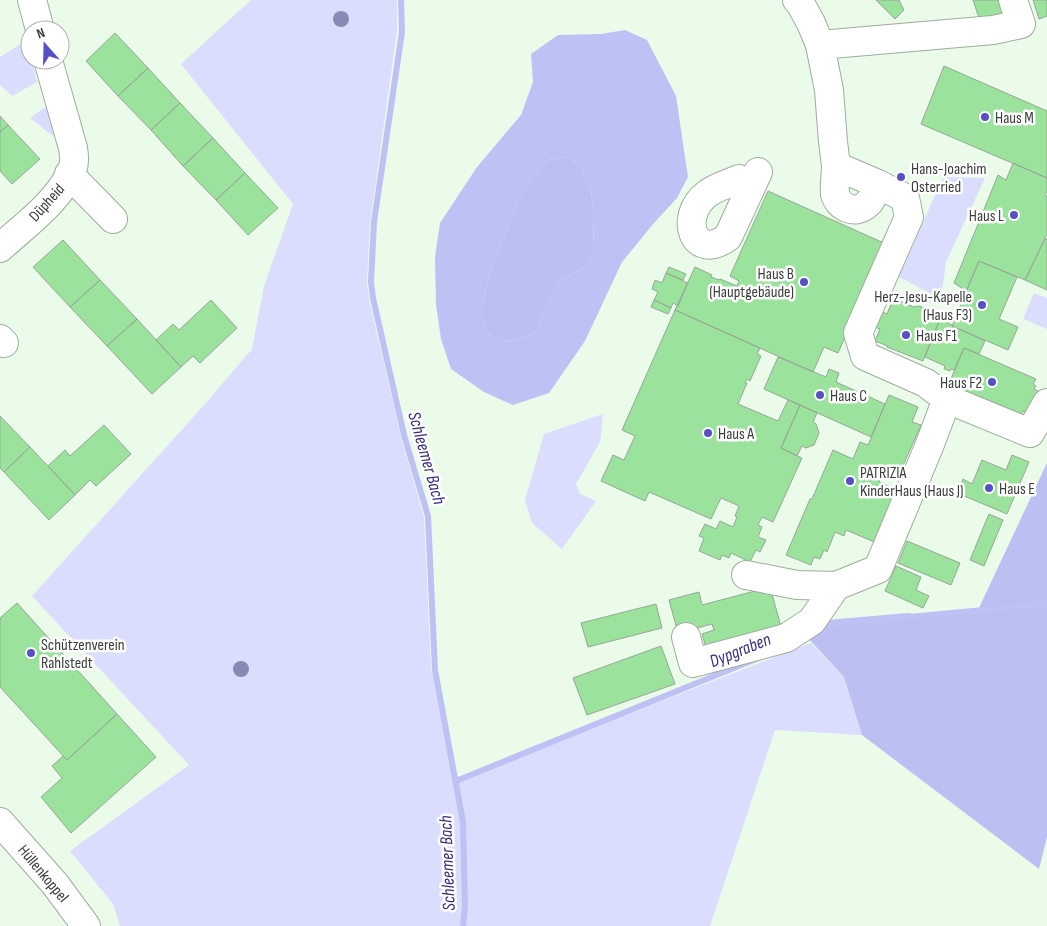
<svg xmlns="http://www.w3.org/2000/svg" width="1047" height="926" font-family="'Sofia Sans Condensed',sans-serif">
	<style>
		.green { fill: #dbddfe }
		.forest { fill: #bbbff1 }
		.water { fill: #bec1f4; fill-rule: evenodd }
		.lines { fill: none; stroke-linecap: round; stroke-linejoin: round }
		.stream { stroke: #bec1f4; stroke-width: 6 }
		.building { fill: #9be29d; stroke: #97a797 }
		.minor-casing { stroke: #9cad9c; stroke-width: 30 }
		.minor { stroke: #fff; stroke-width: 28 }
		.tree { fill: #888ab5 }
		.poi-dot { fill: #584ec6; stroke: #fff; stroke-width: 2 }
		.labels { text-anchor: middle; stroke-width: 5; stroke-linejoin: round; paint-order: stroke }
		.poi-label { font-size: 16px; fill: #383f38; stroke: #fff; text-anchor: start }
		.street-label { font-size: 16px; fill: #383f38; stroke: #fff }
		.water-label { font-size: 18px; font-style: italic; fill: #362a88; stroke: #fff }
	</style>
	<rect width="100%" height="100%" fill="#eafbea"/>
	<path class="green" d="M251,0H397V31L370,223L367,282L369,299L401,437L424,517L431,670L436,671L456,781L811,643L844,677L862,735L775,730L710,926H120L113,904L70,851L189,765L32,596L205,404L252,349L264,286L293,204L181,64Z
		M27,40L30,53V60H32L37,82L12,96L0,85V57Z
		M48,105L54,137L30,118Z
		M943,177L985,178L946,262L941,299L899,277Z
		M1034,293L1047,298V329L1023,319Z
		M603,414L600,442L576,484L580,494L596,501L562,549L532,523L525,500L544,434Z"/>
	<path class="forest" d="M569,157L581,168L591,191L594,214L593,250L588,265L558,282L534,334L515,340L503,341L489,334L483,320V304L490,273L519,199L531,180L548,160Z
		M1047,463V837L1039,869L862,735L844,677L806,636L827,620L908,613L923,616L978,610Z"/>
	<path class="water" d="M625,30L647,40L676,96L688,177L677,198L654,223L622,262L585,341L549,393L513,405L484,392L451,369L441,339L436,304L435,257L440,223L477,167L521,115L533,82L531,54L558,35L601,34ZM569,157L581,168L591,191L594,214L593,250L588,265L558,282L534,334L515,340L503,341L489,334L483,320V304L490,273L519,199L531,180L548,160Z"/>
	<g class="lines">
		<path class="stream" d="M401,0L402,32L374,222L371,282L373,298L404,435L428,516L435,670L463,822L465,906L463,926
			M820,628L823,625L1047,604
			M456,781L756,659"/>
	</g>
	<path class="building" d="M876,0H899L904,10L895,19Z
		M973,0H1001L1006,16L981,24Z
		M1033,0H1047V16L1039,19Z
		M115,33L148,68L118,96L86,61Z
		M944,66L1047,111V178L921,124Z
		M148,68L180,103L151,130L118,96Z
		M180,103L213,138L183,166L151,130Z
		M0,116L8,125L0,132Z
		M8,125L40,159L12,184L0,171V132Z
		M213,138L245,173L216,200L183,166Z
		M1013,163L1047,178V192L1045,195L1047,196V234L1025,280L979,261L966,291L954,283L998,175L1006,180Z
		M245,173L278,208L248,235L216,200Z
		M768,191L886,244L838,353L824,347L813,372L675,310L695,267L712,275L711,277L719,280L720,279L737,286L739,281L730,276Z
		M1045,239H1047V290L1025,280Z
		M63,240L100,280L70,307L33,267Z
		M979,261L1017,277L999,319L1018,327L1008,350L952,326Z
		M669,267L686,274L683,280L666,273Z
		M666,273L688,283L678,306L673,303L671,308L654,300L658,292L652,289L655,280L662,283Z
		M100,280L137,319L107,346L70,307Z
		M211,300L237,328L200,363L193,356L181,367L156,340L173,324L179,330Z
		M654,300L671,308L668,314L651,307Z
		M897,300L914,307L919,306L924,308V313L940,319L923,361L887,347L888,346L875,341L880,329L872,326L878,310L887,314L892,302L896,303Z
		M675,310L760,348L757,354L761,356L750,381L747,379L745,383H747L738,404L778,421L788,400L800,405L781,448L802,458L773,522L762,517L758,525L762,527L758,537L766,540L760,552L756,550L750,562L731,553L729,558L722,555L720,560L699,551L704,538L699,536L705,524L716,529L720,521L733,527L737,517L735,516L739,506L721,498L711,519L649,492L645,501L601,481L613,455L624,460L635,436L622,430Z
		M137,319L181,367L152,394L107,346Z
		M940,319L952,325V326L985,341L979,354L964,348L954,370L951,369L950,371L944,369L945,366L925,357Z
		M964,348L1036,379L1033,384L1036,386L1034,389L1043,394L1034,416L1023,411L1020,417L948,386Z
		M778,357L826,377L829,369L839,373L836,382L885,404L871,437L764,389Z
		M889,395L918,407L912,422L921,425L897,479L883,473L879,482L902,492L879,544L846,530L844,536L835,532L827,552L824,550L820,559L814,557L811,565L786,555L810,499H812L833,450L853,459L860,442L868,445Z
		M800,405L817,413L813,422L816,424L819,433L814,445L806,448L802,446L797,456L781,448Z
		M0,416L30,447L4,472L0,468Z
		M104,425L131,454L96,486L90,480L75,495L48,466L65,450L70,456Z
		M30,447L75,495L49,520L4,472Z
		M1012,455L1029,462L1007,514L957,493L963,479L972,484L982,460L1006,470Z
		M989,514L1003,520L984,566L970,560Z
		M907,541L960,563L951,585L898,563Z
		M896,566L921,577L916,590L929,596L923,608L885,591Z
		M770,587L782,630L707,651L702,634L714,630L712,624L678,633L669,600L699,592L702,605Z
		M17,603L117,714L67,760L0,687V618Z
		M656,604L662,628L588,647L581,623Z
		M661,646L675,684L587,715L573,678Z
		M117,714L156,757L71,833L41,797L62,778L52,766L63,756L67,760Z"/>
	<g class="lines">
		<g class="minor-casing">
			<path id="minor" d="M32,0L40,30
				M797,0L800,3L811,23L820,45L829,90L833,142L836,166L878,184L905,198L909,217L858,333L865,356L926,383L947,399L1030,433L1047,403
				M820,45L993,30L1021,24L1013,0
				M836,166C836,175 834,185 835,194C838,207 855,215 866,205C872,201 875,191 878,184
				M69,174L113,219
				M739,179C728,184 716,187 707,194C678,216 693,263 728,237L758,172
				M0,248C24,226 62,199 73,167C75,161 74,154 73,148L48,60
				M0,339L4,343
				M746,575L797,585L836,586L878,569L930,444L947,399
				M686,637L693,663L786,638L812,621L836,586
				M0,822L55,884L86,926"/>
		</g>
		<use href="#minor" class="minor"/>
	</g>
	<g class="tree">
		<circle cx="341" cy="19" r="8"/>
		<circle cx="241" cy="669" r="8"/>
	</g>
	<g class="poi-dot">
		<circle cx="985" cy="117" r="5"/>
		<circle cx="901" cy="177" r="5"/>
		<circle cx="1014" cy="215" r="5"/>
		<circle cx="804" cy="282" r="5"/>
		<circle cx="982" cy="305" r="5"/>
		<circle cx="906" cy="335" r="5"/>
		<circle cx="992" cy="382" r="5"/>
		<circle cx="820" cy="395" r="5"/>
		<circle cx="708" cy="433" r="5"/>
		<circle cx="850" cy="481" r="5"/>
		<circle cx="989" cy="488" r="5"/>
		<circle cx="31" cy="653" r="5"/>
	</g>
	<g class="labels">
		<g class="poi-label">
			<text x="995" y="123">Haus M</text>
			<text x="911" y="174">Hans-Joachim<tspan x="911" dy="18">Osterried</tspan></text>
			<text x="1004" y="221" text-anchor="end">Haus L</text>
			<text x="794" y="279" text-anchor="end">Haus B<tspan x="794" dy="18">(Hauptgebäude)</tspan></text>
			<text x="972" y="302" text-anchor="end">Herz-Jesu-Kapelle<tspan x="972" dy="18">(Haus F3)</tspan></text>
			<text x="916" y="341">Haus F1</text>
			<text x="982" y="388" text-anchor="end">Haus F2</text>
			<text x="830" y="401">Haus C</text>
			<text x="718" y="439">Haus A</text>
			<text x="860" y="478">PATRIZIA<tspan x="860" dy="18">KinderHaus (Haus J)</tspan></text>
			<text x="999" y="494">Haus E</text>
			<text x="41" y="650">Schützenverein<tspan x="41" dy="18">Rahlstedt</tspan></text>
		</g>
		<g class="street-label">
			<text transform="translate(46 202) rotate(-48)" y="6">Düpheid</text>
			<text transform="translate(44 873) rotate(50)" y="6">Hüllenkoppel</text>
		</g>
		<g class="water-label">
			<text transform="translate(427 458) rotate(74)" y="6">Schleemer Bach</text>
			<text transform="translate(740 650) rotate(-22)" y="6">Dypgraben</text>
			<text transform="translate(447 863) rotate(-92)" y="6">Schleemer Bach</text>
		</g>
	</g>
	<g transform="translate(45 45) rotate(340)"><circle r="24" fill="#ffffff" stroke="#afb2af"/>
	<path d="M0-4L9 19L0 12L-9 19Z" fill="#584ec6"/>
	<text y="-8" font-size="14" font-weight="bold" text-anchor="middle" fill="#383f38">N</text>
	</g>
</svg>
